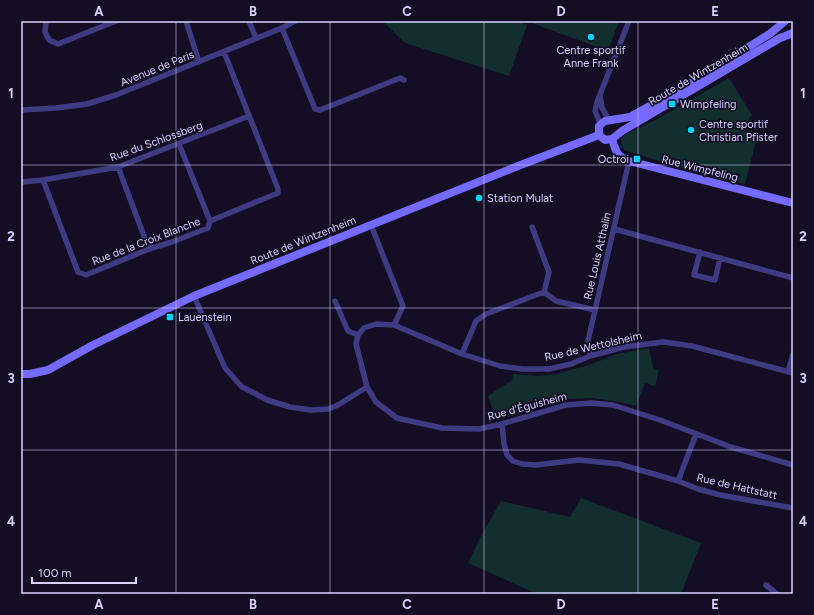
<svg xmlns="http://www.w3.org/2000/svg" width="814" height="615" font-family="Figtree,sans-serif">
	<style>
		.green { fill: #122e2e }
		.lines { fill: none; stroke-linecap: round; stroke-linejoin: round }
		.street { stroke: #403a83; stroke-width: 5.5 }
		.secondary { stroke: #756afe; stroke-width: 8 }
		.grid { fill: none; stroke: #d9d2ff; stroke-width: 1; stroke-opacity: 0.55 }
		.poi-dot { fill: #02d5fb; stroke: #130e24; stroke-width: 1.5 }
		.labels { text-anchor: middle; stroke-width: 3.5; stroke-linejoin: round; paint-order: stroke }
		.poi-label { font-size: 11px; fill: #d9d2ff; stroke: #130e24; text-anchor: start }
		.street-label { font-size: 11px; fill: #d9d2ff; stroke: #130e24 }
		.neatline { fill: none; stroke: #d9d2ff; stroke-width: 1.5 }
		.grid-label { font-size: 13px; text-anchor: middle; font-weight: bold; fill: #d9d2ff }
	</style>
	<rect width="100%" height="100%" fill="#130e24"/>
	<path class="green" d="M383,21H517L527,25L509,76L405,43Z
		M533,21H619L608,51L532,23Z
		M729,78L752,115C744,125 744,134 756,141L745,184L685,169L624,150L621,146V138L625,135L659,118Z
		M649,348L653,368L659,370L655,386L645,383L636,406L620,402L606,400L593,398L564,399L496,421L488,396L512,380L513,374L539,376L556,374L589,365L617,354Z
		M581,498L701,543L681,594H537L468,563L481,536L501,501L570,517Z"/>
	<g class="lines">
		<path class="street" d="M46,21L45,32L49,40L58,44L116,21
			M186,21L199,62
			M249,21L256,38
			M282,28L315,109L320,110L400,78L404,80
			M600,95L602,108L609,120
			M21,110L56,108L87,104L116,95L282,28L295,21
			M600,123L595,111L597,102L629,21
			M179,144L210,221
			M118,167L149,249
			M43,180L78,272L86,275L149,249L172,242L208,228L210,221L278,193V189L224,52
			M21,182L43,180L118,167L249,116
			M371,225L403,306L394,325
			M532,227L549,272L544,292
			M614,229L793,278
			M700,252L694,275L715,280L720,258
			M194,296L225,368L242,387L258,395L267,400L290,407L311,410L328,409L338,405L367,387L376,402L397,418L442,428L479,429L502,424L566,405L591,403L613,405L660,420L731,447L793,465
			M335,301L348,331L358,335
			M462,354L476,321L486,314L544,292L556,301L595,310
			M590,356L588,341L629,161
			M788,372L793,354
			M367,387L356,344L358,335L364,328L376,324L394,325L462,354L500,366L522,369H549L571,364L590,356L624,347L663,342L692,346L793,373
			M502,424L504,444L507,455L513,461L522,464L536,465L579,460L619,464L678,481L698,489L720,495L793,508
			M678,481L696,434
			M766,585L777,594"/>
		<path class="secondary" d="M785,21L771,33L696,80L630,117L605,121L599,126V135L605,140L612,139L622,131L780,38L793,33
			M612,139C616,152 617,156 629,161L793,203
			M21,374H30L48,370L93,345L194,296L518,166L599,135"/>
	</g>
	<path class="grid" d="M176,21V594M330,21V594M484,21V594M638,21V594M21,165H793M21,308H793M21,450H793"/>
	<g class="poi-dot">
		<circle cx="591" cy="37" r="4"/>
		<rect x="668" y="100" width="8" height="8" rx="2"/>
		<circle cx="691" cy="130" r="4"/>
		<rect x="633" y="155" width="8" height="8" rx="2"/>
		<circle cx="479" cy="198" r="4"/>
		<rect x="166" y="313" width="8" height="8" rx="2"/>
	</g>
	<g class="labels">
		<g class="poi-label">
			<text x="591" y="54" text-anchor="middle">Centre sportif<tspan x="591" dy="13">Anne Frank</tspan></text>
			<text x="680" y="108">Wimpfeling</text>
			<text x="699" y="128">Centre sportif<tspan x="699" dy="13">Christian Pfister</tspan></text>
			<text x="629" y="163" text-anchor="end">Octroi</text>
			<text x="487" y="202">Station Mulat</text>
			<text x="178" y="321">Lauenstein</text>
		</g>
		<g class="street-label">
			<text transform="translate(157 68) rotate(-22)" y="4">Avenue de Paris</text>
			<text transform="translate(698 74) rotate(-30)" y="4">Route de Wintzenheim</text>
			<text transform="translate(156 141) rotate(-20)" y="4">Rue du Schlossberg</text>
			<text transform="translate(700 168) rotate(14)" y="4">Rue Wimpfeling</text>
			<text transform="translate(303 240) rotate(-22)" y="4">Route de Wintzenheim</text>
			<text transform="translate(146 241) rotate(-21)" y="4">Rue de la Croix Blanche</text>
			<text transform="translate(597 256) rotate(-77)" y="4">Rue Louis Atthalin</text>
			<text transform="translate(593 346) rotate(-13)" y="4">Rue de Wettolsheim</text>
			<text transform="translate(527 406) rotate(-15)" y="4">Rue d'Éguisheim</text>
			<text transform="translate(737 486) rotate(13)" y="4">Rue de Hattstatt</text>
		</g>
	</g>
	<rect width="814" height="615" fill="none" stroke="#130e24" stroke-width="44"/>
	<path d="M32 577v6h104v-6" fill="none" stroke="#d9d2ff" stroke-width="2"/>
	<text x="38" y="577" font-size="12" fill="#d9d2ff" stroke="#130e24" stroke-width="3" paint-order="stroke">100 m</text>
	<rect x="22" y="22" width="770" height="571" class="neatline"/>
	<g class="grid-label">
		<text x="99" y="16">A</text>
		<text x="253" y="16">B</text>
		<text x="407" y="16">C</text>
		<text x="561" y="16">D</text>
		<text x="715" y="16">E</text>
		<text x="11" y="98">1</text>
		<text x="803" y="98">1</text>
		<text x="11" y="241">2</text>
		<text x="803" y="241">2</text>
		<text x="11" y="383">3</text>
		<text x="803" y="383">3</text>
		<text x="11" y="526">4</text>
		<text x="803" y="526">4</text>
		<text x="99" y="609">A</text>
		<text x="253" y="609">B</text>
		<text x="407" y="609">C</text>
		<text x="561" y="609">D</text>
		<text x="715" y="609">E</text>
	</g>
</svg>
